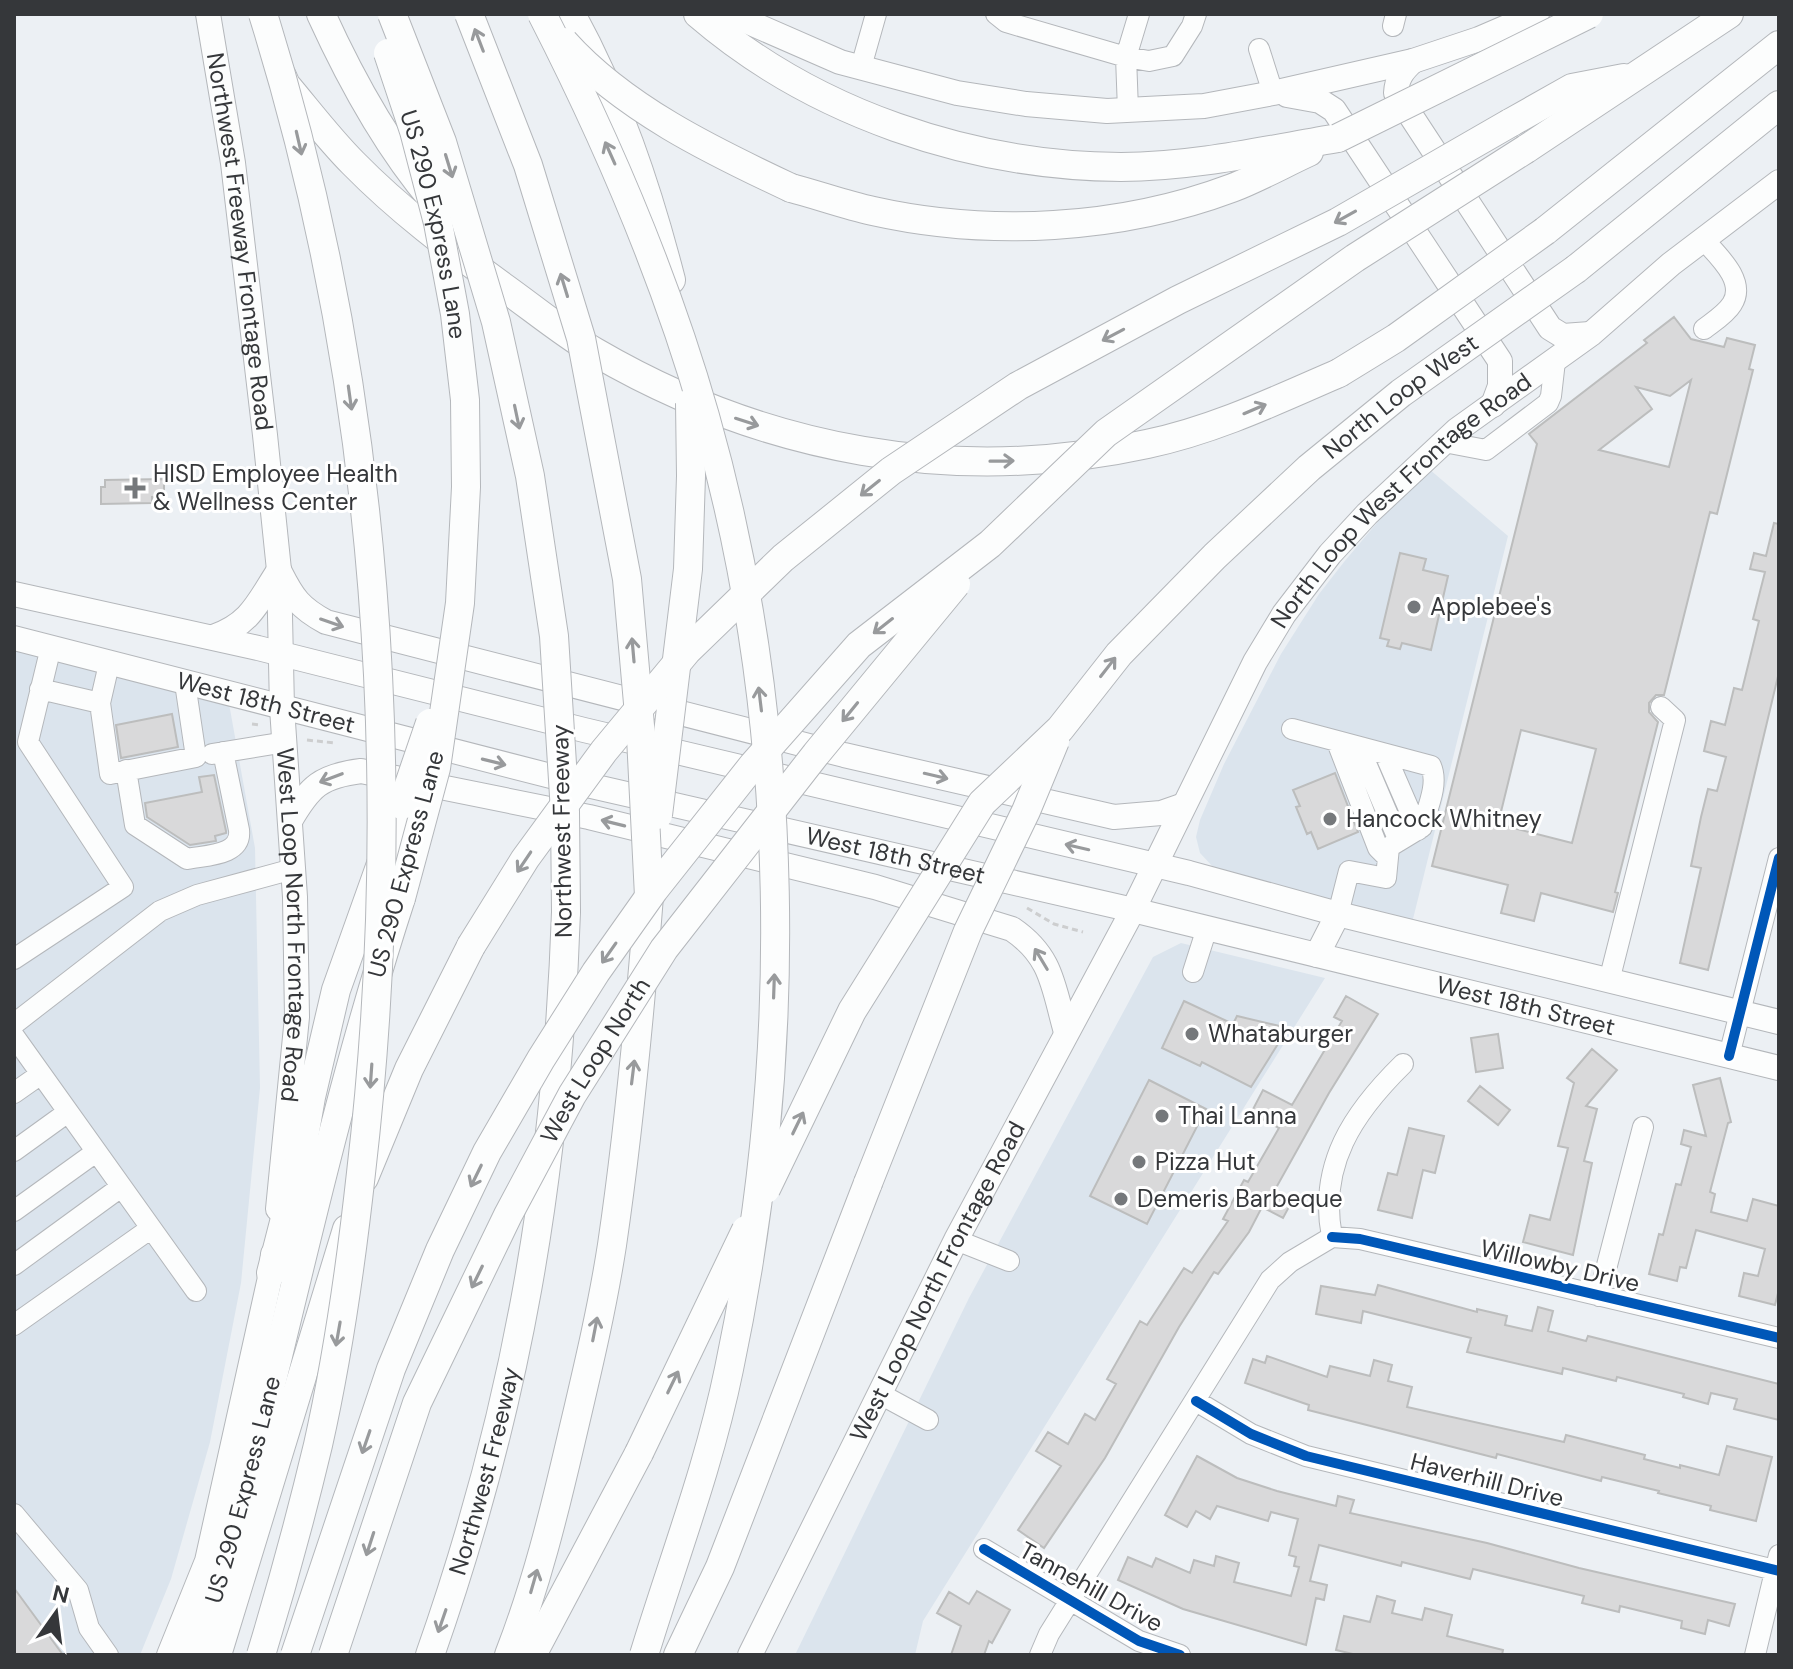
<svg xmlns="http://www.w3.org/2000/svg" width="1793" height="1669" font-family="'DM Sans',sans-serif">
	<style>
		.built { fill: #dbe4ed }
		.building { fill: #d9d9da; stroke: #bcbdbd; stroke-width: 2; fill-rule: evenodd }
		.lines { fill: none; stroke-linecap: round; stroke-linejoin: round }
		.minor-casing { stroke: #b4b7bb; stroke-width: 22 }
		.major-casing { stroke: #b4b7bb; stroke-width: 26 }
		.highway-casing { stroke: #b4b7bb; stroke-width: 30 }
		.path { stroke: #cdcecf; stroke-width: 3; stroke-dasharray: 6 4; stroke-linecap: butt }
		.minor { stroke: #fcfdfd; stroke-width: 20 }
		.major { stroke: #fcfdfd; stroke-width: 24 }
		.highway { stroke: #fcfdfd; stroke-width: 28 }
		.highway-bridge-casing { stroke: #b4b7bb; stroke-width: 30; stroke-linecap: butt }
		.highway-bridge { stroke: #fcfdfd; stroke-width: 28 }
		.cycleway-casing { stroke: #fff; stroke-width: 15 }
		.cycleway { stroke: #0057b8; stroke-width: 10 }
		.oneway { stroke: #989a9c }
		.poi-dot { fill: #75787b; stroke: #fff; stroke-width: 3 }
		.labels { text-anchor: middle; stroke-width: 6; stroke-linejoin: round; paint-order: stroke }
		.street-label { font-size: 24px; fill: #35373a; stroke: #fff }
		.poi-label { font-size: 24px; fill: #35373a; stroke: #fff; text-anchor: start }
	</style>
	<rect width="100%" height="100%" fill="#ecf0f4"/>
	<path class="built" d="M1429,469L1508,536L1412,923L1215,869L1200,853L1196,837L1200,820L1224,764L1281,654L1319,594L1344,562L1397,499Z
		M14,646L228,698L255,848L260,1088L241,1283L210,1442L171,1579L140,1655H14Z
		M1181,943L1325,978L923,1621L915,1655H795L969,1298L1153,957Z"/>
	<path class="building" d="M1674,317L1691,339L1724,347L1727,338L1755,345L1749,369L1753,370L1717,514L1710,512L1664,695H1656L1649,703V712L1658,722L1615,892L1618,893L1613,912L1541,893L1534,921L1501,913L1508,885L1432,866L1537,444L1529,434L1647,343L1644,340ZM1691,380L1669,467L1599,450L1652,409L1636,387L1670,396ZM1521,730L1596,749L1572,843L1498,824Z
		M164,479V497H152V503L101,504V487H105V480Z
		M1774,523L1779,524V672L1708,970L1680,963L1701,868L1691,866L1701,817L1708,789L1717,791L1726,757L1704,751L1711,721L1725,725L1734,688L1742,690L1759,621L1753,619L1765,572L1750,569L1754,553L1766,556Z
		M1400,553L1426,559L1423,570L1448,576L1431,650L1402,643L1400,649L1387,646L1389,640L1380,638Z
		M172,714L178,747L121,758L116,725Z
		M1335,773L1358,832L1318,849L1311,832L1307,834L1296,807L1300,806L1293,790Z
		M214,775L226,831V833L215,836L216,841L190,845L147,817L145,803L202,792L199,777Z
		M1346,996L1378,1014L1329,1093L1272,1195L1290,1205L1283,1218L1262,1207L1249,1232L1218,1274L1214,1272L1179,1327L1105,1458L1044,1548L1018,1530L1061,1466L1036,1451L1048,1432L1068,1444L1085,1414L1095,1420L1116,1384L1107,1379L1140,1321L1147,1325L1184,1268L1192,1273L1228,1221L1223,1219L1244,1180L1248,1182L1279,1128L1251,1113L1263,1090L1292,1105L1342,1021L1334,1017Z
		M1184,1001L1233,1024L1237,1016L1288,1028L1251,1087L1202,1062L1200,1066L1162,1048Z
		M1498,1034L1503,1068L1476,1072L1471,1038Z
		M1592,1049L1617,1070L1586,1106L1597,1109L1584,1161L1592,1163L1573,1255L1523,1242L1530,1215L1550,1220L1568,1148L1558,1146L1574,1083L1567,1078Z
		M1720,1078L1731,1122L1728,1123L1710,1192L1715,1194L1711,1212L1747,1221L1753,1199L1779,1206V1289L1775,1305L1739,1296L1744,1273L1758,1276L1765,1249L1696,1230L1686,1268L1680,1267L1677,1281L1649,1274L1659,1234L1663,1235L1676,1184L1681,1185L1691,1147L1681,1144L1684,1130L1706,1136L1693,1085Z
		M1149,1080L1206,1109L1147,1224L1090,1196Z
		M1480,1086L1510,1110L1498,1125L1468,1101Z
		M1409,1128L1444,1136L1435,1173L1423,1170L1412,1218L1378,1210L1388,1173L1397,1175Z
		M1378,1285L1477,1312V1309L1507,1316L1505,1325L1532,1331L1538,1307L1553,1311L1548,1331L1586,1341L1588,1336L1779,1384V1420L1734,1409L1737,1399L1711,1393L1708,1404L1683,1397L1684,1394L1617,1377L1616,1381L1563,1368L1562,1374L1467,1352L1471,1338L1363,1311L1361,1323L1316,1314L1321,1286L1375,1295Z
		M1267,1356L1327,1377L1330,1366L1370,1376L1374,1360L1392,1365L1388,1381L1412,1387L1407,1407L1564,1442L1566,1435L1645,1455L1644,1459L1680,1468V1465L1719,1475L1727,1446L1772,1457L1756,1521L1710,1510L1711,1506L1658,1493L1659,1491L1602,1477L1601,1481L1497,1454L1496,1458L1308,1410L1309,1405L1245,1383L1253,1359L1265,1363Z
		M1197,1456L1237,1478L1277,1491L1336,1506L1338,1496L1354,1500L1350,1513L1487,1543L1579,1568L1735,1604L1729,1626L1708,1620L1705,1634L1681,1628L1682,1621L1620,1606L1619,1612L1582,1603L1584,1596L1473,1569L1470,1579L1402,1562L1401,1566L1319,1545L1310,1581L1327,1585L1324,1600L1316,1598L1306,1645L1183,1609L1118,1580L1128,1557L1152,1567L1156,1558L1190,1573L1194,1560L1214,1566L1216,1556L1239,1563L1234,1582L1291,1596L1299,1567L1294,1566L1296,1557L1289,1555L1298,1519L1271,1512L1268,1521L1217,1506L1210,1519L1196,1511L1187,1527L1165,1515Z
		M14,1588L63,1655H14Z
		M977,1591L1010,1610L992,1643L989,1641L984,1655H951L961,1626L937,1613L949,1592L969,1604Z
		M1377,1596L1395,1601L1392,1613L1422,1620L1425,1608L1452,1615L1447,1636L1503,1650L1502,1655H1357L1336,1650L1344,1616L1370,1622Z"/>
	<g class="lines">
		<g class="minor-casing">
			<path id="minor" d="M996,14L1006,22L1126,57L1149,61L1173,56L1192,26L1196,14
				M1393,26L1396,14
				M1259,49L1273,93
				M861,67L876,14
				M1128,110L1126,57L1139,14
				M1703,239C1717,255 1747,281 1732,304C1726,314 1713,322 1704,329
				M1444,442L1486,450L1548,403L1551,396L1555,361
				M40,689L100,703L109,664
				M100,703L110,774L196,757L185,683
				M1292,729L1431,766C1439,784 1427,809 1422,827L1389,847L1386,878L1349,871L1338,914
				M1337,742L1378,848L1388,858
				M1359,747L1399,841
				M212,754L286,742
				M1385,754L1418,830
				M126,770L135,825L187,859C206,855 242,856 239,830L223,752
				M14,959L123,887L28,742L51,647
				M1193,972L1207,928
				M1609,981L1675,720L1661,707
				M14,1024L160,911L197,895L293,869
				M14,1036L196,1291
				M1729,1056L1779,858
				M14,1093L41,1074
				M14,1151L68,1112
				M14,1211L96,1152
				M1332,1237L1360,1239L1390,1246L1779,1338
				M1332,1237C1318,1165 1353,1113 1403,1064
				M956,1240L1009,1261
				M14,1265L121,1187
				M1599,1296L1643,1127
				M14,1325L150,1229
				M880,1394L928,1420
				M1196,1401L1251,1434L1306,1456L1779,1571
				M14,1514L78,1590L89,1628L108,1655
				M984,1549L1139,1641L1180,1655
				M1040,1655L1049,1634L1270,1280L1290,1262L1332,1237
				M1755,1655L1779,1555"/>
		</g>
		<g class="major-casing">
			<g id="major">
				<path id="s1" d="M208,14L233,163L265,435L279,570L282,708L295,897L297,1017L278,1209"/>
				<path d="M730,14L840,62L957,93L1026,104L1107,111L1204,106L1273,93L1413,61L1479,39L1537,14"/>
				<path d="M1413,61C1402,71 1397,78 1396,93L1550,328L1563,336L1590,334"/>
				<path d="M1287,95L1320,101L1334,110L1500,361V386L1493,405"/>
				<path d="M280,572C293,598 300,608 326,622L844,755L1114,817L1161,813L1184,805"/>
				<path d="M14,594L258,648L584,730L1189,873L1338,914L1779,1022"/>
				<path d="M213,637C251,624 258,602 279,570"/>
				<path id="s2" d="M14,638L574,782L1133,910L1779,1068"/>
				<path d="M290,821C310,786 321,776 361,771L589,817L875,887L1012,929C1053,957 1053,987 1066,1032"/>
				<path d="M1317,955L1338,914"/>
				<path d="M169,1655L207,1561L271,1273L273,1254"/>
				<path id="s3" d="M750,1655L956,1240L1133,910L1255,662L1284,614L1330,554L1367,514L1457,430L1591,334L1671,264L1779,182"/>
			</g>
		</g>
		<g class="highway-casing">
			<g id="highway">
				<path d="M321,14C351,80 387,146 434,201"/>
				<path d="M571,14C617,98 647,187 671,280"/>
				<path d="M698,14C813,113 970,166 1121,167C1194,167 1267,150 1338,138"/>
				<path d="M282,76L286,85C308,111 329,139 353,163C399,210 450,248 502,286C533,308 563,333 595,352C765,451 955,486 1147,444C1214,430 1277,400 1339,373"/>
				<path d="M1510,123L1572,88L1624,78"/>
				<path d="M1526,149L1729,14"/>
				<path d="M791,188C818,195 845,205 873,211C989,237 1120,230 1232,188C1258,178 1283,164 1309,152"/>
				<path d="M1545,231L1779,45"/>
				<path d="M1576,269L1779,105"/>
				<path d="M364,1178L409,1069L471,946"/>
				<path d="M271,1273L300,1160L311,1097L336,990L402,805"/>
				<path id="s4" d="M196,1655C229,1557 253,1456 278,1356C315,1202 352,1048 401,898"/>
				<path d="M217,1655L347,1229"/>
				<path id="s5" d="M430,1655C517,1408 557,1173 566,912"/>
				<path d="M509,1655C536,1586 554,1513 571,1440C586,1376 602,1310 612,1245C629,1129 640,1012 649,896"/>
				<path d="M532,1655L639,1453"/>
				<path d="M678,1655L720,1567L868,1183"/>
			</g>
		</g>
		<path class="path" d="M252,724L261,725
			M307,740L335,743
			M1027,908L1054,924L1083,932"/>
		<use href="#minor" class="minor"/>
		<use href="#major" class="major"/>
		<use href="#highway" class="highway"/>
		<g class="highway-bridge-casing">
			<g id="highway-bridge">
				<path d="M392,14L442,142L496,322L530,476L554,636L565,812L566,912"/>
				<path d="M469,14L528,165L581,338L627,579L641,737L649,896"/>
				<path d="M542,14C608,143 665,276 705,416C793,725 795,1056 729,1369C709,1467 673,1560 644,1655"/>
				<path d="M564,42C623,108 712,151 791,188"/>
				<path id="s6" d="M388,53L414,131L438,223L455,314L465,400L466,487L460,603L436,768L401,898"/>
				<path d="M1338,138L1589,14"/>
				<path d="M1339,373L1396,338L1545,231"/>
				<path d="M402,805L430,723"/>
				<path d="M658,815L688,569L691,476L690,403"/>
				<path d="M471,946L525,859L604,751L687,651L783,558L891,471L1018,386L1178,300L1338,222L1510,123"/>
				<path d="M868,1183L968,931L1026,811L1055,741"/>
				<path id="s7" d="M766,1189L852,1011L982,803L1060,729L1119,654L1215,556L1309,468L1401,393L1576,269"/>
				<path d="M639,1453L746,1230"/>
				<path d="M261,1655C282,1586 301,1516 318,1445C338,1356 351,1264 361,1173C406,787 379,386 263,14"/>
				<path d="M295,1655L391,1369L440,1250L487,1152L541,1059L596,972L654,890L753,765L859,645L990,544L1106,433L1355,258L1526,149"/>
				<path id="s8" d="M333,1655L417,1403L508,1215L572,1095L664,949L816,754L956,584"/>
			</g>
		</g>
		<use href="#highway-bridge" class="highway-bridge"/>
		<g class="cycleway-casing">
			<path id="cycleway" d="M1729,1056L1779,858
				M1332,1237L1360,1239L1390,1246L1779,1338
				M1196,1401L1251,1434L1306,1456L1779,1571
				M984,1549L1139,1641L1180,1655"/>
		</g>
		<use href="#cycleway" class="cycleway"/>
	</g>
	<defs><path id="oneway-shaft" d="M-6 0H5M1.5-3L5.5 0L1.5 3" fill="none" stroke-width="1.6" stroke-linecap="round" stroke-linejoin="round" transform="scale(2)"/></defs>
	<g class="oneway">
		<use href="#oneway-shaft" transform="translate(479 40) rotate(-111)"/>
		<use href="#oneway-shaft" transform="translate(299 143) rotate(77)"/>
		<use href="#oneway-shaft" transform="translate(610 153) rotate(-114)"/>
		<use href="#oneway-shaft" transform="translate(449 166) rotate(73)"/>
		<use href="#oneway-shaft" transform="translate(1345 217) rotate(151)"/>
		<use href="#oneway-shaft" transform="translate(564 285) rotate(-107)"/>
		<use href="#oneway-shaft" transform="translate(1113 335) rotate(152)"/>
		<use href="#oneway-shaft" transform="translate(350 398) rotate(82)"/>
		<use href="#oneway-shaft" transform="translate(1255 409) rotate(-23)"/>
		<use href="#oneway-shaft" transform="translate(517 417) rotate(78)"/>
		<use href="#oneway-shaft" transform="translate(747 422) rotate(18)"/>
		<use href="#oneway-shaft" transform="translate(1002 461) rotate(-1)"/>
		<use href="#oneway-shaft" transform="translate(870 488) rotate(141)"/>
		<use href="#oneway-shaft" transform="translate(332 623) rotate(19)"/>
		<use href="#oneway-shaft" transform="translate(883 626) rotate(142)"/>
		<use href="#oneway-shaft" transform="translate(633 650) rotate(-95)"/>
		<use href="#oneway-shaft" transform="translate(1108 667) rotate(-52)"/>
		<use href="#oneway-shaft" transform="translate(760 699) rotate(-97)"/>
		<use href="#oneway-shaft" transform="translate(850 712) rotate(129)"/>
		<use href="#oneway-shaft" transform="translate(494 762) rotate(14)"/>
		<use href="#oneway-shaft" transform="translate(936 776) rotate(13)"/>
		<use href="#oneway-shaft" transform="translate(331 778) rotate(159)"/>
		<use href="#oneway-shaft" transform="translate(613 823) rotate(-166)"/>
		<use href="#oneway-shaft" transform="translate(1077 847) rotate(-167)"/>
		<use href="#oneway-shaft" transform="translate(524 862) rotate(124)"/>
		<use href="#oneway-shaft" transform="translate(609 953) rotate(125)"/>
		<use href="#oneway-shaft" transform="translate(1041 959) rotate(-121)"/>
		<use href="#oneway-shaft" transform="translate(774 986) rotate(-88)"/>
		<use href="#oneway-shaft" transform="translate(633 1072) rotate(-83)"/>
		<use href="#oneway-shaft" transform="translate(371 1076) rotate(94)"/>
		<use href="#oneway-shaft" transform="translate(798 1123) rotate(-64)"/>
		<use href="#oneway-shaft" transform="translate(476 1176) rotate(116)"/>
		<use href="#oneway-shaft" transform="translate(477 1277) rotate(116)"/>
		<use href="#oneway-shaft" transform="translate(595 1329) rotate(-79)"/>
		<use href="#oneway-shaft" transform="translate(338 1334) rotate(100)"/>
		<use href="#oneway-shaft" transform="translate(673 1382) rotate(-64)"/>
		<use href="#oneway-shaft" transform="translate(366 1442) rotate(109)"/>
		<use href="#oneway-shaft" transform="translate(370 1544) rotate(108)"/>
		<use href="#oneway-shaft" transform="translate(534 1581) rotate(-74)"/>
		<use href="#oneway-shaft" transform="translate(442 1621) rotate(109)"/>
	</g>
	<g class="poi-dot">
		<path d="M131 476h8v8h8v8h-8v8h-8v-8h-8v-8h8z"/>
		<circle cx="1414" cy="607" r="8"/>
		<circle cx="1330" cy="819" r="8"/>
		<circle cx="1192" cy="1034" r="8"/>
		<circle cx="1162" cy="1116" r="8"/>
		<circle cx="1139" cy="1162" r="8"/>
		<circle cx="1121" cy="1199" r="8"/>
	</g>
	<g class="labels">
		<g class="street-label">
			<text dy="8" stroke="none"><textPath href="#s6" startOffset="178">US 290 Express Lane</textPath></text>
			<text dy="8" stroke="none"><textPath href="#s1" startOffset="230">Northwest Freeway Frontage Road</textPath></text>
			<text dy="8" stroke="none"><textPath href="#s7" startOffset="1028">North Loop West</textPath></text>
			<text dy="8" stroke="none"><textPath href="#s3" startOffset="1334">North Loop West Frontage Road</textPath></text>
			<text dy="8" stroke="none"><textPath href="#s2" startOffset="260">West 18th Street</textPath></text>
			<text transform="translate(562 831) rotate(-91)" y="8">Northwest Freeway</text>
			<text dy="8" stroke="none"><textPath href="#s2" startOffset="908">West 18th Street</textPath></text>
			<text transform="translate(406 864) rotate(-75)" y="8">US 290 Express Lane</text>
			<text dy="8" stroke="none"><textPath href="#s1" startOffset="916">West Loop North Frontage Road</textPath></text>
			<text dy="8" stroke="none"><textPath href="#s2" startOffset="1556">West 18th Street</textPath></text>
			<text dy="8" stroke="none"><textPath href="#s8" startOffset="652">West Loop North</textPath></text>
			<text transform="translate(1560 1266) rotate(13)" y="8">Willowby Drive</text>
			<text dy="8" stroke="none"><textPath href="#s3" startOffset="418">West Loop North Frontage Road</textPath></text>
			<text dy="8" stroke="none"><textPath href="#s5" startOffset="192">Northwest Freeway</textPath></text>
			<text transform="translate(1487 1480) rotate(14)" y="8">Haverhill Drive</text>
			<text dy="8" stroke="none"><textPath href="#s4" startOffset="172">US 290 Express Lane</textPath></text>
			<text transform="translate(1091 1587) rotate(29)" y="8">Tannehill Drive</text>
		</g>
		<g class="poi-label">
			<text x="153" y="482">HISD Employee Health<tspan x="153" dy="28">&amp; Wellness Center</tspan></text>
			<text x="1430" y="615">Applebee's</text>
			<text x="1346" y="827">Hancock Whitney</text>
			<text x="1208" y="1042">Whataburger</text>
			<text x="1178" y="1124">Thai Lanna</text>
			<text x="1155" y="1170">Pizza Hut</text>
			<text x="1137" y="1207">Demeris Barbeque</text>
		</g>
	</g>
	<rect width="1793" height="1669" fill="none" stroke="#35373a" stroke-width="32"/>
	<g transform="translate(56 1613) rotate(14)" stroke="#ffffff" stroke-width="6" paint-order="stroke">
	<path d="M0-6L14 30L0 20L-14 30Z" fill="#35373a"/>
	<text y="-12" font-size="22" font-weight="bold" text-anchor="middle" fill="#35373a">N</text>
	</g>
</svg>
